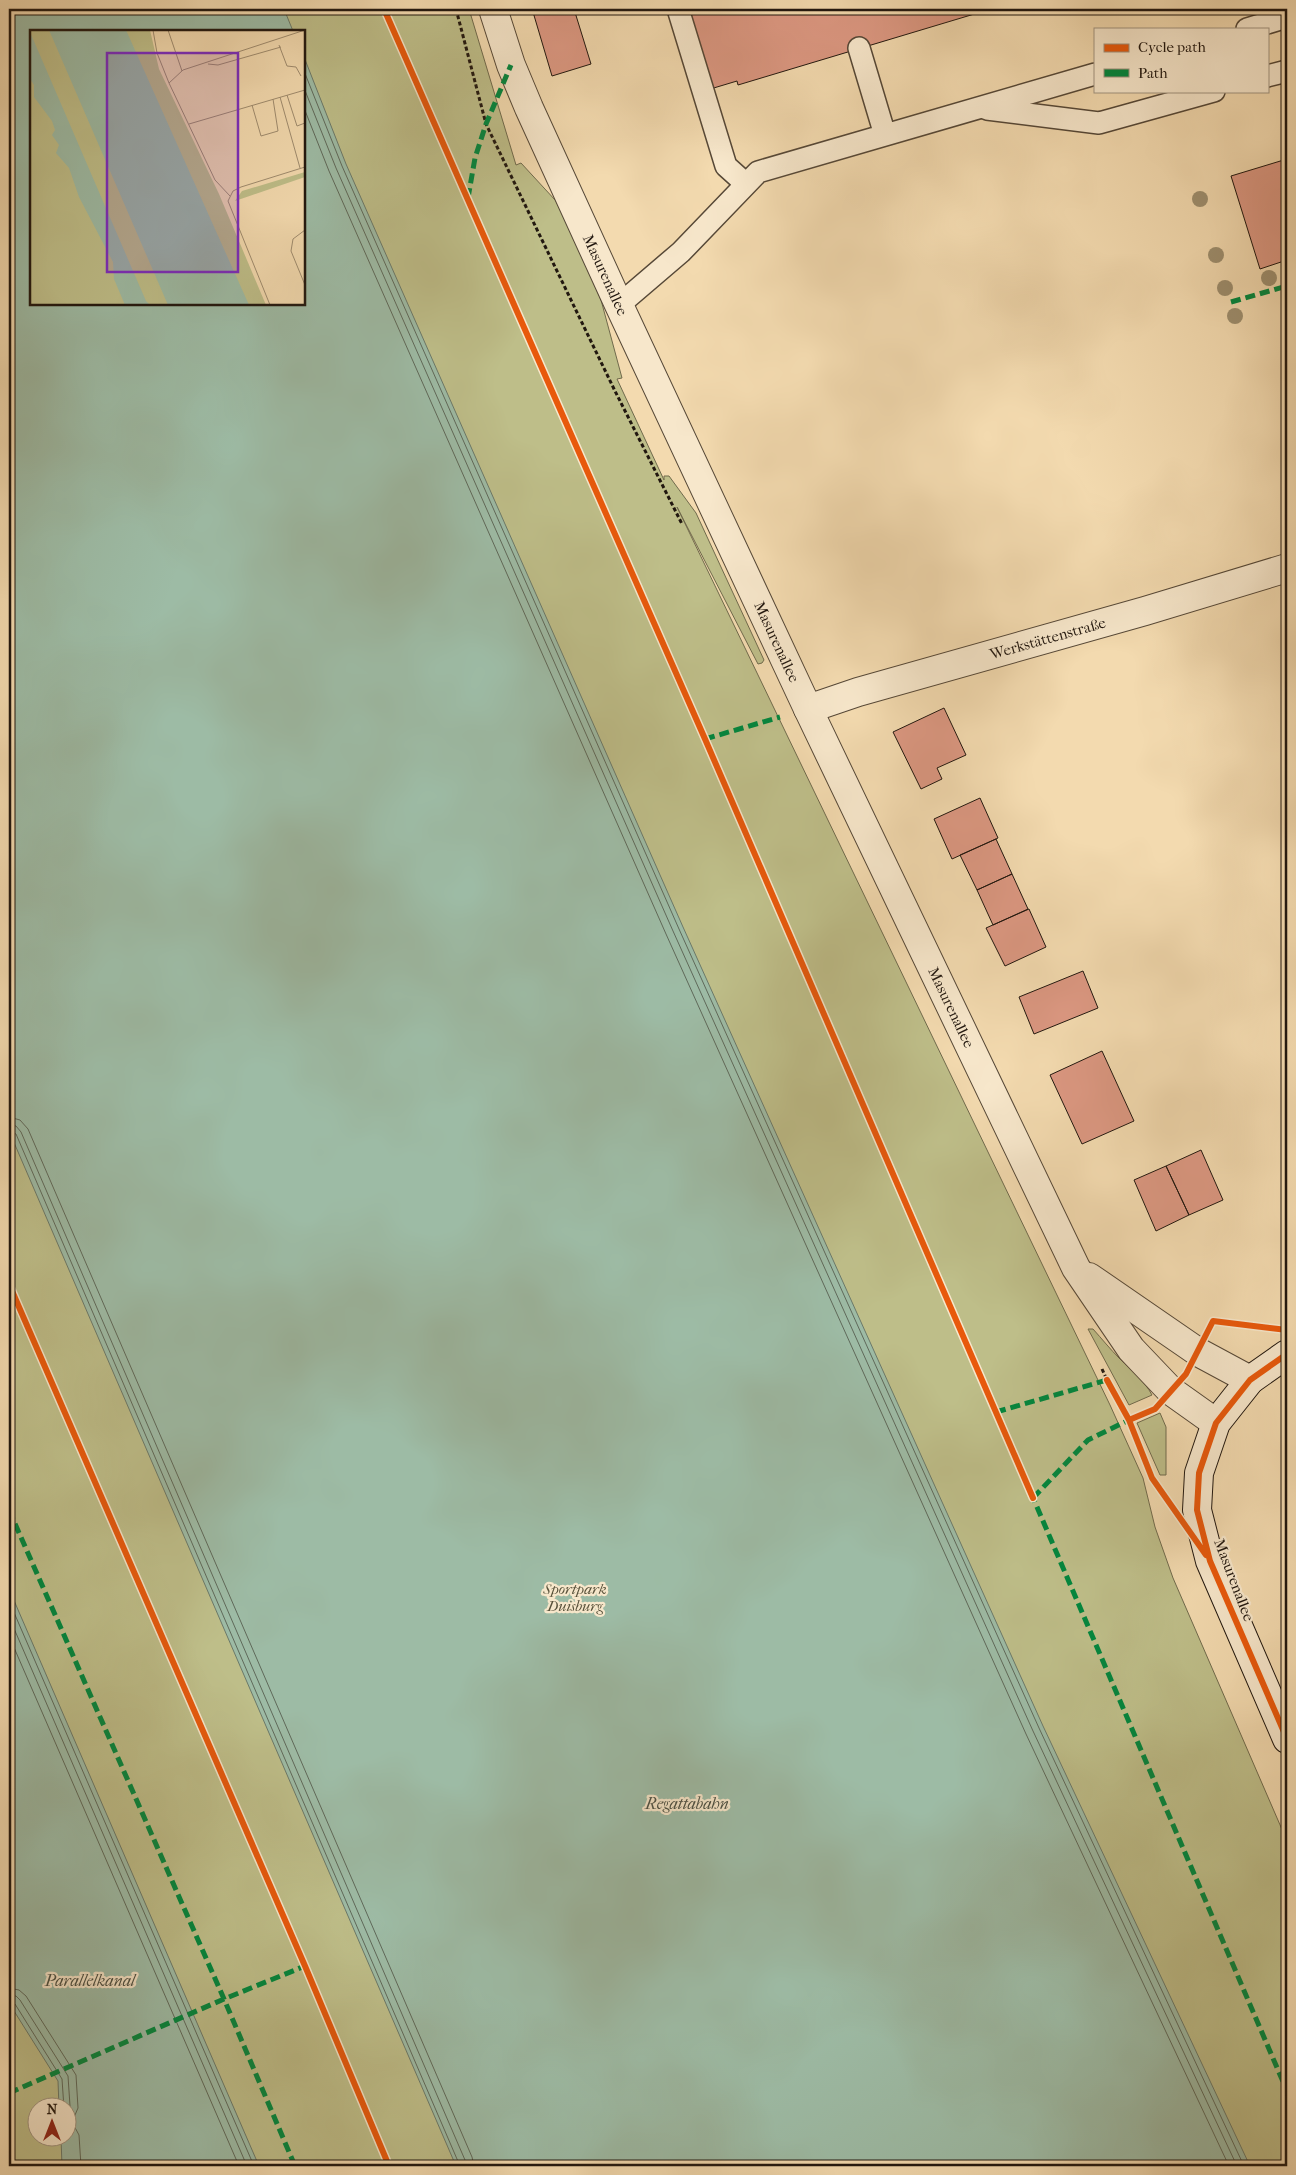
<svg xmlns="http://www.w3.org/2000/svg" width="1296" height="2175" font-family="'IM FELL French Canon',serif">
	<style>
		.green { fill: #bebe89; stroke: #706a4c; fill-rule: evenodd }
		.water { fill: #9dbba5; stroke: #6b7969 }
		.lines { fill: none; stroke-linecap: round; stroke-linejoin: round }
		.shore { stroke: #5f695a; stroke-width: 1 }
		.building { fill: #dc9882; stroke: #21170f }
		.service-casing { stroke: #564837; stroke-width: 24 }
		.minor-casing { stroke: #564837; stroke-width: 30 }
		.secondary-casing { stroke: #21170f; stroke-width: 30 }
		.path { stroke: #21170f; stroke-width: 3; stroke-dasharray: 4 2.5; stroke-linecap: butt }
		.service { stroke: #f7e7cb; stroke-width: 21 }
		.minor { stroke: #f7e7cb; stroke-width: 28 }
		.secondary { stroke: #f7e7cb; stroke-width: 28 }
		.quiet { stroke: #00873e; stroke-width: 5; stroke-dasharray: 10 5; stroke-linecap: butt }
		.cycleway-casing { stroke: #f7e7cb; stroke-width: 9 }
		.cycleway { stroke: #e8590c; stroke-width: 6 }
		.tree { fill: #9e8f6f }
		.labels { text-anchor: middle; stroke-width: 4.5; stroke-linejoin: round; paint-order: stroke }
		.street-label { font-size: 15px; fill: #21170f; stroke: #f7e7cb }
		.park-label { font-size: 15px; font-style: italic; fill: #58513a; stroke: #f7e7cb }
		.water-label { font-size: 16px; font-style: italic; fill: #4c5044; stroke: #f7e7cb }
		.inset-road { fill: none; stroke: #9f8c6f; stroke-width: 1 }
		.view { fill: #7b2cbf; fill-opacity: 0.15; stroke: #7b2cbf; stroke-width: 2.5 }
		.inset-edge { fill: none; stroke: #21170f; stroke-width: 2.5 }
	</style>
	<rect width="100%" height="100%" fill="#f3daaf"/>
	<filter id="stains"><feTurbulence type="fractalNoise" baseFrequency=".004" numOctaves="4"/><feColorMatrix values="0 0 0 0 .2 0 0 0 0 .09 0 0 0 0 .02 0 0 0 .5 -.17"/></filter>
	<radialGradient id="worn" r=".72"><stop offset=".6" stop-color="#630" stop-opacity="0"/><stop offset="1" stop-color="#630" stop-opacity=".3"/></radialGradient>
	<path class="green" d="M9,9H469L516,165L521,163L556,201L578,246L601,300L622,378L617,379L664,480V476H669L696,513L764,660L762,663L758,664L677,507L1110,1405L1143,1478L1155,1527L1173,1578L1287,1841V2166H9ZM31,31H304V304H31ZM38,2108H68V2138H38Z
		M1088,1329H1093C1102,1339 1110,1349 1120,1359C1132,1371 1144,1380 1152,1395L1129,1405Z
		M1160,1413L1166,1427V1475H1160L1137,1423Z"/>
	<path class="water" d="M9,9H284L293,31H31V304H304V57L346,164L683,927L1043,1726L1250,2166H456L9,1131Z
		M9,1589L259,2166H62L61,2138H68V2108L59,2107L58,2081L9,2003Z"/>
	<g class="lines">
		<path class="shore" d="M304,71L342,166L679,929L1039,1728L1244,2166
			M304,88L336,168L673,931L1033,1731L1237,2166
			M304,108L329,171L666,934L1026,1734L1229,2166
			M9,1117L20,1120L28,1129L472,2157L474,2166
			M9,1124L16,1126L21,1132L465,2160L466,2166
			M9,1131L16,1134L460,2166
			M9,1601L254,2166
			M9,1617L247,2166
			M9,1636L239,2166
			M9,1988L19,1990L26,1996L76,2075L78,2108L72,2122L79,2135L81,2166
			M9,1995L16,1996L20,2000L68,2076L70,2106L68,2114
			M9,2002L15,2004L62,2079L64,2108"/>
	</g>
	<path class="building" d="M546,9H574L591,64L552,76L533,12Z
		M682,9H991L738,85L737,81L707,90Z
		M1287,159V260L1260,269L1231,176Z
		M944,708L966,755L937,768L942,779L921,789L893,732Z
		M980,798L998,838L952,859L934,819Z
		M996,839L1012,874L977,890L960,855Z
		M1012,874L1028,909L993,925L977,890Z
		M1029,909L1046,947L1005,966L986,928Z
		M1083,971L1098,1008L1034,1034L1019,997Z
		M1102,1051L1134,1121L1082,1144L1050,1075Z
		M1201,1150L1223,1200L1189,1215L1166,1166Z
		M1166,1166L1189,1215L1156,1231L1134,1180Z"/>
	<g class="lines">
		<g class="service-casing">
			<path id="service" d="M678,9L726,166L746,184
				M1247,29L1287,17
				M859,48L885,135
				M1267,76L1287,71
				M987,109L1099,123L1214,91
				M619,305L681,252L758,172L1095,74"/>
		</g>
		<g class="minor-casing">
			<g id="minor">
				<path id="s1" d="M493,9L511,65L529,108L619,305L808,709L1076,1268L1131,1349L1171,1391L1216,1423"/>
				<path id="s2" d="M808,709L858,692L1145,611L1287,568"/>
				<path d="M1089,1277L1198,1352L1250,1380"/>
			</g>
		</g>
		<g class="secondary-casing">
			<path id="secondary" d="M1287,1354L1250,1380L1216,1423L1199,1473L1197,1510L1210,1561L1287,1739"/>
		</g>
		<path class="path" d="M456,9L486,124L614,389L682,524
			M1102,1369L1107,1380"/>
		<use href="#service" class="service"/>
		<use href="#minor" class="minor"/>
		<use href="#secondary" class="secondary"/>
		<path class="quiet" d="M468,198L475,158L486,124L511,65
			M1231,302L1287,286
			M705,739L780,717
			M996,1412L1107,1380L1109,1384
			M1031,1493L1287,2091
			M1033,1498L1088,1440L1133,1418
			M9,1510L224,1999L295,2166
			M9,2093L224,1999L305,1966"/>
		<g class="cycleway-casing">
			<path id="cycleway" d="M384,9L705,739L1033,1498
				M9,1284L305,1966L389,2166
				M1287,1354L1250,1380L1216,1423L1199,1473L1197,1510L1210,1561L1287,1739
				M1107,1380L1129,1420L1152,1478L1206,1555
				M1129,1420L1155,1409L1186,1374L1213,1321L1287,1330"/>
		</g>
		<use href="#cycleway" class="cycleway"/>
	</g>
	<g class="tree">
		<circle cx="1200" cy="199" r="8"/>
		<circle cx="1216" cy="255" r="8"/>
		<circle cx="1269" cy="278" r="8"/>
		<circle cx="1225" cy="288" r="8"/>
		<circle cx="1235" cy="316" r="8"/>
	</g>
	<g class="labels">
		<g class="street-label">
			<text dy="5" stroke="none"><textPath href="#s1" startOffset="289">Masurenallee</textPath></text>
			<text dy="5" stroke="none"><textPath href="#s2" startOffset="250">Werkstättenstraße</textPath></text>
			<text dy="5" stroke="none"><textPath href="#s1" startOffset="694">Masurenallee</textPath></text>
			<text dy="5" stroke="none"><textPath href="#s1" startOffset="1099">Masurenallee</textPath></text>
			<text transform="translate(1234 1580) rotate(69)" y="5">Masurenallee</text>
		</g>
		<g class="park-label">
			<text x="575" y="1594">Sportpark<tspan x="575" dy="17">Duisburg</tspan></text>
		</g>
		<g class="water-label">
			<text x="687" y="1809">Regattabahn</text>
			<text x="90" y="1986">Parallelkanal</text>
		</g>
	</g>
	<g transform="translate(30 30)">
		<rect width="275" height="275" fill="#f3daaf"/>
		<path d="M0,0H120L129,39L189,164L236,275H0ZM275,142V147L205,171L212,161Z" fill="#bebe89"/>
		<path d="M19,0H96L219,275H138ZM0,2L116,271L120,275H95L84,249L83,232L49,167L39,138L26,123L29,115L22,105L25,100L22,91L4,67V55L0,49Z" fill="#9dbba5"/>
		<path class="inset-road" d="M123,0L127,23L139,53L185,150L200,166M138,0L152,41M249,15L257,36L266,37L271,46M178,34L188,35L251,17M139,53L153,40L275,0M257,65L267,96L275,93M250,67L270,138M222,75L231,106L248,101L243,69M159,94L275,60M275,200L263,209L261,221L275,255M240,275L198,171L203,161L211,157L275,137"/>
		<path class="view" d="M77,23H208V242H77Z"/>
		<rect width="275" height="275" class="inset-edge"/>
	</g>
	<rect width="1296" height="2175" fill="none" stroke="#f3daaf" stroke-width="30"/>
	<rect x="10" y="10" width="1276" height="2155" fill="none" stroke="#21170f" stroke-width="2.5"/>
	<rect x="15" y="15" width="1266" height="2145" fill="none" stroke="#21170f"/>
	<rect x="1094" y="28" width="175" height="65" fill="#f7e7cb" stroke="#a19480"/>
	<rect x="1104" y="44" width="25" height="8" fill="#e8590c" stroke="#a19480"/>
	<text x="1138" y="52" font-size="15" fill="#21170f">Cycle path</text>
	<rect x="1104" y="69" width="25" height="8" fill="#00873e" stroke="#a19480"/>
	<text x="1138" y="78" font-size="15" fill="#21170f">Path</text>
	<g transform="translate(52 2122)"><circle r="24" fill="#f7e7cb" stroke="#a19480"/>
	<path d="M0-4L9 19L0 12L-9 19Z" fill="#8f2418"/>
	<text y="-8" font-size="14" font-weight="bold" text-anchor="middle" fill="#21170f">N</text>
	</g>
	<rect width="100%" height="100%" filter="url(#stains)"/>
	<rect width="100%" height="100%" fill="url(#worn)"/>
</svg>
